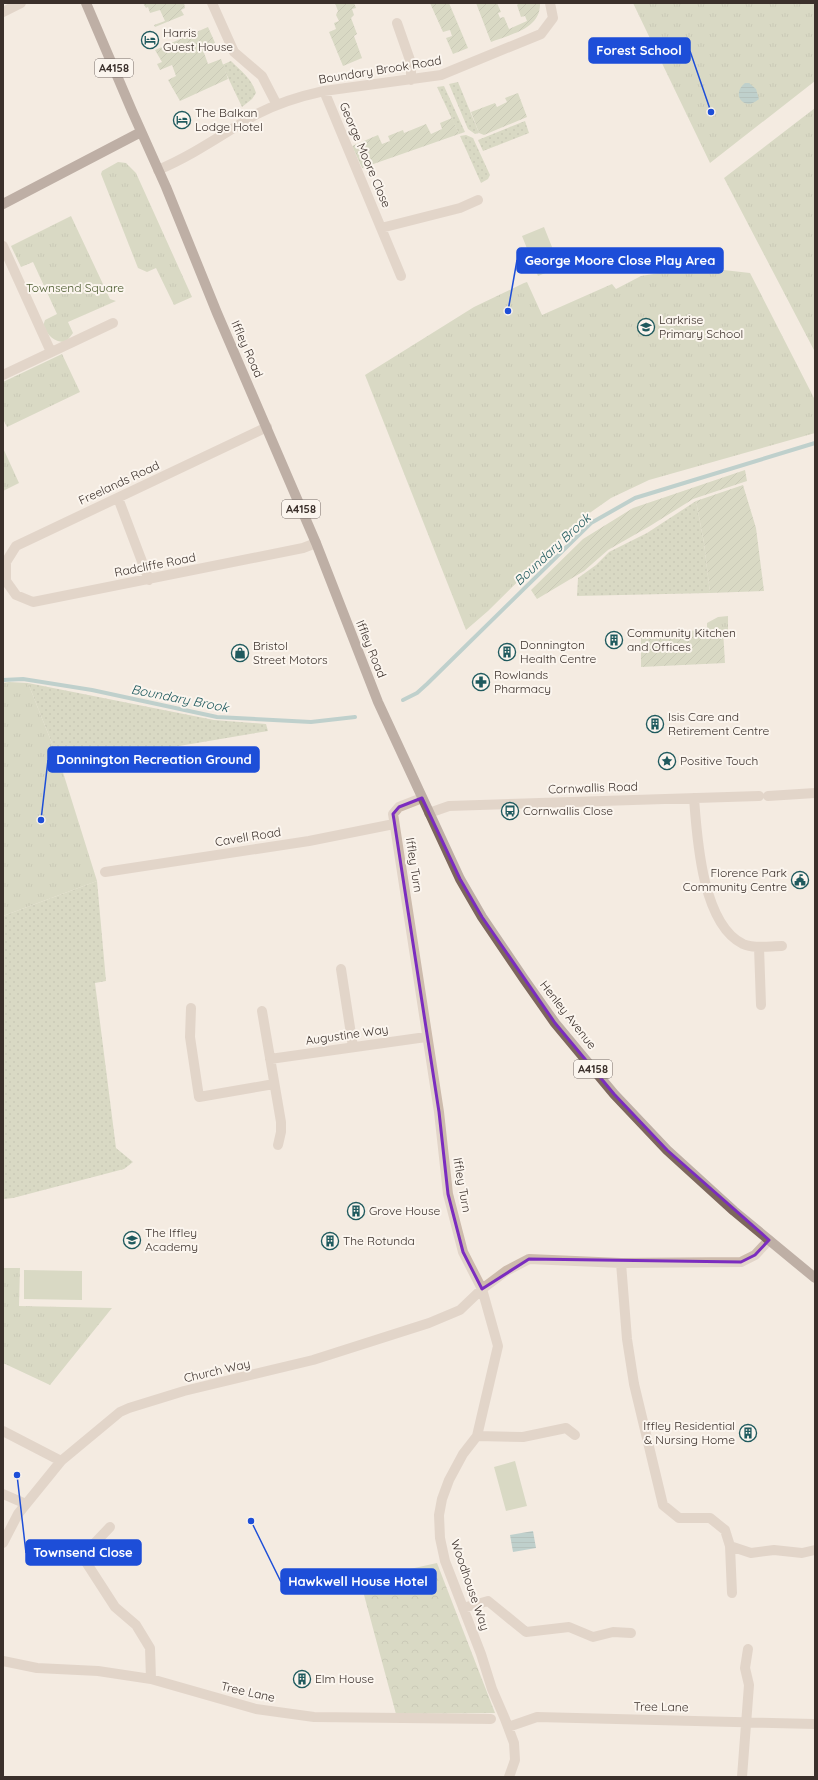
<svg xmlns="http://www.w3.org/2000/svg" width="818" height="1780" font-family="Quicksand,sans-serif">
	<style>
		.grass { fill: url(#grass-dots) }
		.forest { fill: url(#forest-crowns) }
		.park { fill: url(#park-tufts) }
		.garden { fill: url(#garden-furrows) }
		.pitch { fill: #b8c4a0 }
		.water { fill: url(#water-rules) }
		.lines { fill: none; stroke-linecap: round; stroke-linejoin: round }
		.stream { stroke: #7fb0b2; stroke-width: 4 }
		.minor { stroke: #cdbbac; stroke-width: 10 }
		.major { stroke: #7d675c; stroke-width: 10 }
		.marked { fill: none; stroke: #7b2cbf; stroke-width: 3; stroke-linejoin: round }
		.labels { text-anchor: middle; stroke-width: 4; stroke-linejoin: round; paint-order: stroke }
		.shield { fill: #fbf5ee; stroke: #756b66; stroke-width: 1 }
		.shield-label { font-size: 11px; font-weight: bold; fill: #3b302b }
		.poi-label { font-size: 12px; fill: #3b302b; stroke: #fbf5ee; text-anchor: start }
		.street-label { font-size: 12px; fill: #3b302b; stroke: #fbf5ee }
		.park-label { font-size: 12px; fill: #4a5a2e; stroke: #fbf5ee }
		.water-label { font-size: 13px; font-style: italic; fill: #1f5a5e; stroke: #fbf5ee }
		.leader { fill: none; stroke: #1d4ed8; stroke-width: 1.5 }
		.callout-dot { fill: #1d4ed8; stroke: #fbf5ee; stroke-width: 1.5 }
		.callout { fill: #1d4ed8; stroke: #1d4ed8; stroke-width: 1.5 }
		.callout-label { font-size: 13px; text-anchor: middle; font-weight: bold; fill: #fff }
	</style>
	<defs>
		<pattern id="grass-dots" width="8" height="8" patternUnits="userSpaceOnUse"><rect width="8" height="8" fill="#b8c4a0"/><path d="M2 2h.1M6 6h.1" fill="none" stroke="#97a083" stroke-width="1.8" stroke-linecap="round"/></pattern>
		<pattern id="forest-crowns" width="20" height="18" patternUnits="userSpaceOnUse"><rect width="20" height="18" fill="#b8c4a0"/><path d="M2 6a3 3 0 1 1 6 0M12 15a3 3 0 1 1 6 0" fill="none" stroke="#97a083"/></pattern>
		<pattern id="park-tufts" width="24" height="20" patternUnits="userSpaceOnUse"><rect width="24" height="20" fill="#b8c4a0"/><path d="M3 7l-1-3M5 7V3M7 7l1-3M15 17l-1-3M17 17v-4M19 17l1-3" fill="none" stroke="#97a083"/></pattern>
		<pattern id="garden-furrows" width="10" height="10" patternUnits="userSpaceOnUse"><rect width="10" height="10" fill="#b8c4a0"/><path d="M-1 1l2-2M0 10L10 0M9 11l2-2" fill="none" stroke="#97a083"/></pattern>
		<pattern id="water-rules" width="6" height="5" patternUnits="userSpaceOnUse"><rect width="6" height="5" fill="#7fb0b2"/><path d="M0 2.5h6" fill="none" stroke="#699091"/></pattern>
	</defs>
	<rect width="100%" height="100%" fill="#f4ebe1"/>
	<path class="grass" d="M231,61C241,71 252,79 256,93L252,99L242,107L222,65Z
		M458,82L479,133L475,134L468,129L449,84Z
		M444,86L465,132L459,134L437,87Z
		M525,121L529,133L483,151L478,140Z
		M466,135L473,138L490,175L488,179L481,183L460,136Z
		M696,501L704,543L710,593L577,596L578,578L596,565L609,552L647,533Z
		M28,683L214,720L266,724L268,731L61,766Z
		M97,881L106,981L95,983L116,1148L133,1162L124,1169L13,1198L3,1199V916Z"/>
	<path class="forest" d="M437,1563L495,1713L396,1714L360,1580Z"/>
	<path class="park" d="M633,3H815V81L710,163Z
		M815,108V352L724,178Z
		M118,162L126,163L136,173L192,297L174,305L156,268L147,272L138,268L101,174L102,171Z
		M71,216L110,299L116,301L68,322L73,333L66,342C53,342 49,336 43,326L45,320L57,314L33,262L21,267L11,246Z
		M706,268L750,273L815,400V433L649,480L611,498L581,519L488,611L466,630L365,375L474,307L524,283L527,282L542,315L612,284L616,289L641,276L678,270Z
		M62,354L80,392L7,427L3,419V382Z
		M3,448L19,483L3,491Z
		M728,616V630L707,631V623L718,617Z
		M9,682L28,683L61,766L97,881L3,916V683Z
		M3,1268H20L19,1306L112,1308L50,1385L3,1363Z"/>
	<path class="garden" d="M143,3H184L185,8L181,10L184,15L155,27L154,25L165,21L160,10L150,13L148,7L146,8Z
		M335,3H354L356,8L352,9L354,15L351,18L357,34L354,36L362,58L343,66L329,32L336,29L334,23L339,21L336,15L338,11Z
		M430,3H449L468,48L453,54L446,38L452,36L450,30L443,32Z
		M476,3H497L501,12L498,13L500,18L504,17L509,29L527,21L525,16L521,17L517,5L519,3H540C541,29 511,34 491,42Z
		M208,27L216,45L203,50L208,64L221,59L228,79L180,101L168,80L176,76L172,65L160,70L157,64L162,62L155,50Z
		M518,93L527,117L484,135L479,133L471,112L495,103L497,107L507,102L505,98Z
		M452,118L459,134L362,168L352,146L378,135L382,144L390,141L388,136L403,130L404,133L426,124L431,134L442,129L440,123Z
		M745,470L747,481L693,499L650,526L608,550L584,571L537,599L531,590L583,539L633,508Z
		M743,485L756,528L764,591L710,593L704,543L696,501Z
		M723,630L725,663L641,667V632Z"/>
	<path class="pitch" d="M544,227L560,267L538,276L522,236Z
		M24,1270L82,1271V1300L24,1299Z
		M515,1461L527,1506L506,1511L494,1467Z"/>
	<path class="water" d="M745,83H749L756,89L759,99C745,112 730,95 745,83Z
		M533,1531L536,1548L513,1552L510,1535Z"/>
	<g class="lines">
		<path class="stream" d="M3,680L23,679L92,690L217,717L311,722L355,717
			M403,700L417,693L427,684L591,523L635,498L815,443"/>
		<path class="minor" d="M212,3L234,52L262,76L277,105
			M3,12L21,3
			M397,23L411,63V80
			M324,91L401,276
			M158,170C194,155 224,133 257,114C278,103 301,96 324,91L441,75L541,34L553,18L550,3
			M381,228L460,208L478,200
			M3,246L51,352
			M3,375L113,323
			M267,427L16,546L6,562V581L16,595L33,602L303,548L316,543
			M118,498L149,580
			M768,796L815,793
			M422,798L399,807L393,814L394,820L439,1112L448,1194L463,1252L482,1289L498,1346L477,1436L463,1454L449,1480L442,1499L439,1515L440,1538L445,1561L481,1654L492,1689L505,1719L514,1743L515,1760L509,1777
			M694,798C697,838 702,924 743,944C754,949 770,946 782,946
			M429,813L449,806L759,796
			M105,872L309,841L394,824
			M759,947L761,1005
			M341,969L353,1047
			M191,1008L190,1037L199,1097L274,1084
			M262,1011L281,1122V1132L278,1145
			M270,1059L426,1037
			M621,1263L627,1339L634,1384L663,1505L679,1518H710L725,1530L730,1546L732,1593
			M3,1431L61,1461
			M477,1436L523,1437L566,1428L575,1435
			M3,1494L26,1504
			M110,1527L91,1547L84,1559L115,1607L136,1625L150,1648L151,1679
			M3,1543L18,1514L61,1461L120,1412L129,1408L184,1391L313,1360L429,1323L460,1310L482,1289L506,1271L529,1259L621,1263L741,1262L755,1255L769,1240
			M730,1546L751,1553L774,1550L802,1553L815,1550
			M463,1608L488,1601L526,1632L569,1627L593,1637L613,1632L631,1633
			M3,1661L37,1668L98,1671L151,1679L256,1709L314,1717L491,1719
			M508,1727L537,1717L815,1724
			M742,1777L749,1685L745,1668L748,1649"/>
		<path class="major" d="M86,3L132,111L166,187L217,313L316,543L378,702L460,879L482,917L524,979L555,1023L614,1094L667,1150L734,1211L815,1278
			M3,204L141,132"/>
	</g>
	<path d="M0 0H818V1780H0ZM422,798L460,879L482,917L555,1023L614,1094L667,1150L769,1240L755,1255L741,1262L529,1259L482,1289L463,1252L448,1194L439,1112L394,820L393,814L399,807Z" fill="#f4ebe1" fill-opacity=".55" fill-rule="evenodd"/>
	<path class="marked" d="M422,798L460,879L482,917L555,1023L614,1094L667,1150L769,1240L755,1255L741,1262L529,1259L482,1289L463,1252L448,1194L439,1112L394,820L393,814L399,807Z"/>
	<defs>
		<g id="hotel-ring" transform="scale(0.9)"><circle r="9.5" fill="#fbf5ee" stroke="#1f5a5e" stroke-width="1.5"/><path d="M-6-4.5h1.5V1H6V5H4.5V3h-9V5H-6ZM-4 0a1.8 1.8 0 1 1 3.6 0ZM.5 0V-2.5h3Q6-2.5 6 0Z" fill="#1f5a5e"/></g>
		<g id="school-ring" transform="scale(0.9)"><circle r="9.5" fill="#fbf5ee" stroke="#1f5a5e" stroke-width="1.5"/><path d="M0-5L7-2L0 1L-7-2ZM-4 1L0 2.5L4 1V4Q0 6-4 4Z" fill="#1f5a5e"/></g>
		<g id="building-ring" transform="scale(0.9)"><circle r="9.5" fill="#fbf5ee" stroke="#1f5a5e" stroke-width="1.5"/><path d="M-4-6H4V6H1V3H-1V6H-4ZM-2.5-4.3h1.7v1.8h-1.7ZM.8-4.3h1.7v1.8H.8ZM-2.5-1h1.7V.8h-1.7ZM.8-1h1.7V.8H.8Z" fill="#1f5a5e"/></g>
		<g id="shop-ring" transform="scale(0.9)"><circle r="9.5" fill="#fbf5ee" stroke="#1f5a5e" stroke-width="1.5"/><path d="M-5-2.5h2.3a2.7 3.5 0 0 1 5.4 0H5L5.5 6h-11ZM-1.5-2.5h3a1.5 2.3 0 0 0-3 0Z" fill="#1f5a5e"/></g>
		<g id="pharmacy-ring" transform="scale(0.9)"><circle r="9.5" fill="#fbf5ee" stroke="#1f5a5e" stroke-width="1.5"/><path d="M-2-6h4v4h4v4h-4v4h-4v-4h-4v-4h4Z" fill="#1f5a5e"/></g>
		<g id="sight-ring" transform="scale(0.9)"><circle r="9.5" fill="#fbf5ee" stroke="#1f5a5e" stroke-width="1.5"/><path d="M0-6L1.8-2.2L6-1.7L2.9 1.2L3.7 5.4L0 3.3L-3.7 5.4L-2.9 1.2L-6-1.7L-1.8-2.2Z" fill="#1f5a5e"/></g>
		<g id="bus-ring" transform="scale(0.9)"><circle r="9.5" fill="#fbf5ee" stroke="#1f5a5e" stroke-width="1.5"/><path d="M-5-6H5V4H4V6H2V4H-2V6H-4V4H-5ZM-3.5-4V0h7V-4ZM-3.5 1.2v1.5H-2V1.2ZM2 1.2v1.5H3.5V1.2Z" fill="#1f5a5e"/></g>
		<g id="civic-ring" transform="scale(0.9)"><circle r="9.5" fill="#fbf5ee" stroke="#1f5a5e" stroke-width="1.5"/><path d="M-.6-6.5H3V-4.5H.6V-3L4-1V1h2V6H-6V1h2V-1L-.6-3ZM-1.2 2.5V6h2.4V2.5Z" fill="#1f5a5e"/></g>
	</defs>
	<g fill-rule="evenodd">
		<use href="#hotel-ring" x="150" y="40"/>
		<use href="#hotel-ring" x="182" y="120"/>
		<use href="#school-ring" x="646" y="327"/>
		<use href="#building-ring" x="614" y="640"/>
		<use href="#building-ring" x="507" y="652"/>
		<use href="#shop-ring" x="240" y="653"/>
		<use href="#pharmacy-ring" x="481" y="682"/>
		<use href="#building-ring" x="655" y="724"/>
		<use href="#sight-ring" x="667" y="761"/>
		<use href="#bus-ring" x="510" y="811"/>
		<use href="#civic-ring" x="800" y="880"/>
		<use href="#building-ring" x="356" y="1211"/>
		<use href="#school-ring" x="132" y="1240"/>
		<use href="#building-ring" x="330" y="1241"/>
		<use href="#building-ring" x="748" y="1433"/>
		<use href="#building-ring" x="302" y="1679"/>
	</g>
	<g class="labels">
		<g class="shield">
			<rect x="95" y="59" width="38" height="18" rx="3"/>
			<rect x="282" y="500" width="38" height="18" rx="3"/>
			<rect x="574" y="1060" width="38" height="18" rx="3"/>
		</g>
		<g class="shield-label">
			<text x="114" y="72">A4158</text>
			<text x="301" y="513">A4158</text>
			<text x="593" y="1073">A4158</text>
		</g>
		<g class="poi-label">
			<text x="163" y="37">Harris<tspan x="163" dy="14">Guest House</tspan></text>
			<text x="195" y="117">The Balkan<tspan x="195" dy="14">Lodge Hotel</tspan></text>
			<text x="659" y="324">Larkrise<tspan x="659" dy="14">Primary School</tspan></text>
			<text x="627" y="637">Community Kitchen<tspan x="627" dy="14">and Offices</tspan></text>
			<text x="520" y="649">Donnington<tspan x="520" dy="14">Health Centre</tspan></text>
			<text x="253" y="650">Bristol<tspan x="253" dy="14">Street Motors</tspan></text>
			<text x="494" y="679">Rowlands<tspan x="494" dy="14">Pharmacy</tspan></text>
			<text x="668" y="721">Isis Care and<tspan x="668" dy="14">Retirement Centre</tspan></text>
			<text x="680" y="765">Positive Touch</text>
			<text x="523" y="815">Cornwallis Close</text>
			<text x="787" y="877" text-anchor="end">Florence Park<tspan x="787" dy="14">Community Centre</tspan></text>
			<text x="369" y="1215">Grove House</text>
			<text x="145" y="1237">The Iffley<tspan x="145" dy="14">Academy</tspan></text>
			<text x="343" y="1245">The Rotunda</text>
			<text x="735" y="1430" text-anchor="end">Iffley Residential<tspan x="735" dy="14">&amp; Nursing Home</tspan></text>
			<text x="315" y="1683">Elm House</text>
		</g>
		<g class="street-label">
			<text transform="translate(380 70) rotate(-9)" y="4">Boundary Brook Road</text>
			<text transform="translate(365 155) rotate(67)" y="4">George Moore Close</text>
			<text transform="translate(247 349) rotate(66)" y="4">Iffley Road</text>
			<text transform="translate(119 483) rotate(-25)" y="4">Freelands Road</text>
			<text transform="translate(155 565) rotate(-11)" y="4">Radcliffe Road</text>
			<text transform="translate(371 649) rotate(68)" y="4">Iffley Road</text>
			<text transform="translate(593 788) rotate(-2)" y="4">Cornwallis Road</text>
			<text transform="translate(248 837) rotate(-9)" y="4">Cavell Road</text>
			<text transform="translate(414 865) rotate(81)" y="4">Iffley Turn</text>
			<text transform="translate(568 1015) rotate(52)" y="4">Henley Avenue</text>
			<text transform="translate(347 1035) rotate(-8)" y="4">Augustine Way</text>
			<text transform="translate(462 1185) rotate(80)" y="4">Iffley Turn</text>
			<text transform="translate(217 1371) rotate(-13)" y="4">Church Way</text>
			<text transform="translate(470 1585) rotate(71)" y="4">Woodhouse Way</text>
			<text transform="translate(248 1692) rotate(13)" y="4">Tree Lane</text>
			<text transform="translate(661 1707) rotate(1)" y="4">Tree Lane</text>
		</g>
		<g class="park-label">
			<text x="75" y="292">Townsend Square</text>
		</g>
		<g class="water-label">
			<text transform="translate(552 549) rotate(-43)" y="5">Boundary Brook</text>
			<text transform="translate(180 698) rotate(11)" y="5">Boundary Brook</text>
		</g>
	</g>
	<path class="leader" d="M711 112L690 51M508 311L517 260M41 820L48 760M17 1475L26 1553M251 1521L281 1582"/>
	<g class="callout-dot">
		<circle cx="711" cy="112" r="4"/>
		<circle cx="508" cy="311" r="4"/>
		<circle cx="41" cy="820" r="4"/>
		<circle cx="17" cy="1475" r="4"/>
		<circle cx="251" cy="1521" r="4"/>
	</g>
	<g class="callout">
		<rect x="589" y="38" width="101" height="25" rx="4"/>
		<rect x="517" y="248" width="206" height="25" rx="4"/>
		<rect x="48" y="747" width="211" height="25" rx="4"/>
		<rect x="26" y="1540" width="115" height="25" rx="4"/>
		<rect x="281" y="1569" width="155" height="25" rx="4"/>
	</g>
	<g class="callout-label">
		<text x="639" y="55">Forest School</text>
		<text x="620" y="265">George Moore Close Play Area</text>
		<text x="154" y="764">Donnington Recreation Ground</text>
		<text x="83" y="1557">Townsend Close</text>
		<text x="358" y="1586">Hawkwell House Hotel</text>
	</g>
	<rect width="818" height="1780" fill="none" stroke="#3b302b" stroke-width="8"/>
</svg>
